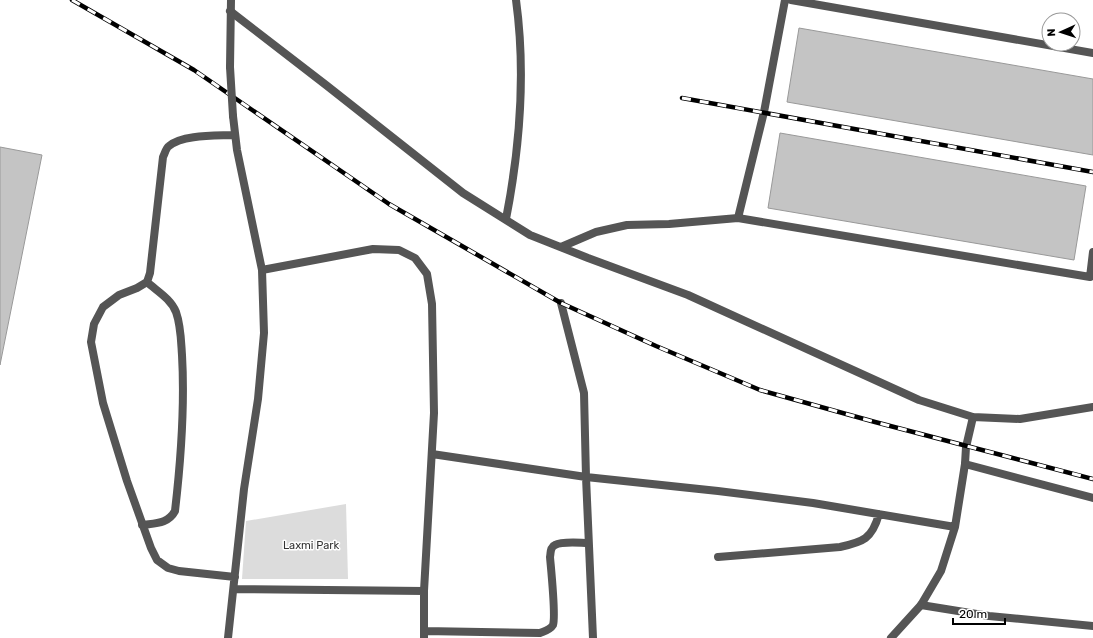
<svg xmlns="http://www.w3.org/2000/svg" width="1093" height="638" font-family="Rubik,sans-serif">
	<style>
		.green { fill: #dcdcdc }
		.building { fill: #c4c4c4; stroke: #999 }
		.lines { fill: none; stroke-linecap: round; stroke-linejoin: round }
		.lane { stroke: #555; stroke-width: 8 }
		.street { stroke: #555; stroke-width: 8 }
		.rail-casing { stroke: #000; stroke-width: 4.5 }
		.rail { stroke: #fff; stroke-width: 3; stroke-dasharray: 9; stroke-linecap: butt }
		.street-bridge { stroke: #555; stroke-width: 8 }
		.labels { text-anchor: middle; stroke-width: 3; stroke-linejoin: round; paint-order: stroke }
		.park-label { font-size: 11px; fill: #333; stroke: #fff }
	</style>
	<rect width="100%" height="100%" fill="#fff"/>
	<path class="green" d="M346,504L348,579H242L246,521Z"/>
	<path class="building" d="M799,28L1093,79V155L787,102Z
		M780,133L1086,186L1074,260L768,208Z
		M0,147L42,155L0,365Z"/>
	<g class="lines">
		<path class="lane" d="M791,0L1093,53
			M230,11L326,85L463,193L530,235L588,258L688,295L919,400L973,417L1020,419L1093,407
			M738,218L764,112L785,0
			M506,219C520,147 526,73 516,0
			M561,247L596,232L627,225L669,224L738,218L1090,277L1093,252
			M965,464L966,447L973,417
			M921,605L989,616L1093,626"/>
		<path class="street" d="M230,67L231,0
			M235,135C217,136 183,134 169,146C166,148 165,153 163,157L150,273L147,282L137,288L119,295L103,307L94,324L91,342L103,403L127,481L151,548L157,560L168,568L179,571L235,577
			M262,270L373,249L399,250L415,258L427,274L432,304L434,413L424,591V638
			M561,303L584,393L586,477L593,638
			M432,454L586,477L718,491L813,503L955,527
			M142,525C155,523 168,524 175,511C181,459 185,407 182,355C181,341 181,326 176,312C171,299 157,291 147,282
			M718,557L840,547C863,542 872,539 879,514
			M234,589L424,591
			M424,631L540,633C545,631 550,630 553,625C556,616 551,569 550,557C551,552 550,547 555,545C562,541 580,543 588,543
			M228,638L244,489L258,399L264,333L262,270L237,150L233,116
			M891,638L921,605L941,571L955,527L965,464L1093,498"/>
		<g class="rail-casing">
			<path id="rail" d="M72,0L194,70L389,204L561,303L656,346L760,390L875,422L1093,479
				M682,98L1093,172"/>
		</g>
		<use href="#rail" class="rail"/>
		<path class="street-bridge" d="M230,67L233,116"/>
	</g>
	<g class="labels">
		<g class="park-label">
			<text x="311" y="549">Laxmi Park</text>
		</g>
	</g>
	<g transform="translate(1061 32) rotate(267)"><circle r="19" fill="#ffffff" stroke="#999999"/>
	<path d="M0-3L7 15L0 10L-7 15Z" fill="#000000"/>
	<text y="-6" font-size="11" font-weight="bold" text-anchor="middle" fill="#000000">N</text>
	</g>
	<path d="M953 618v6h52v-6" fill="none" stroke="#000000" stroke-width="2"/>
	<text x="959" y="618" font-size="12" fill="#000000" stroke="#ffffff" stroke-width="3" paint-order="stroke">20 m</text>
</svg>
